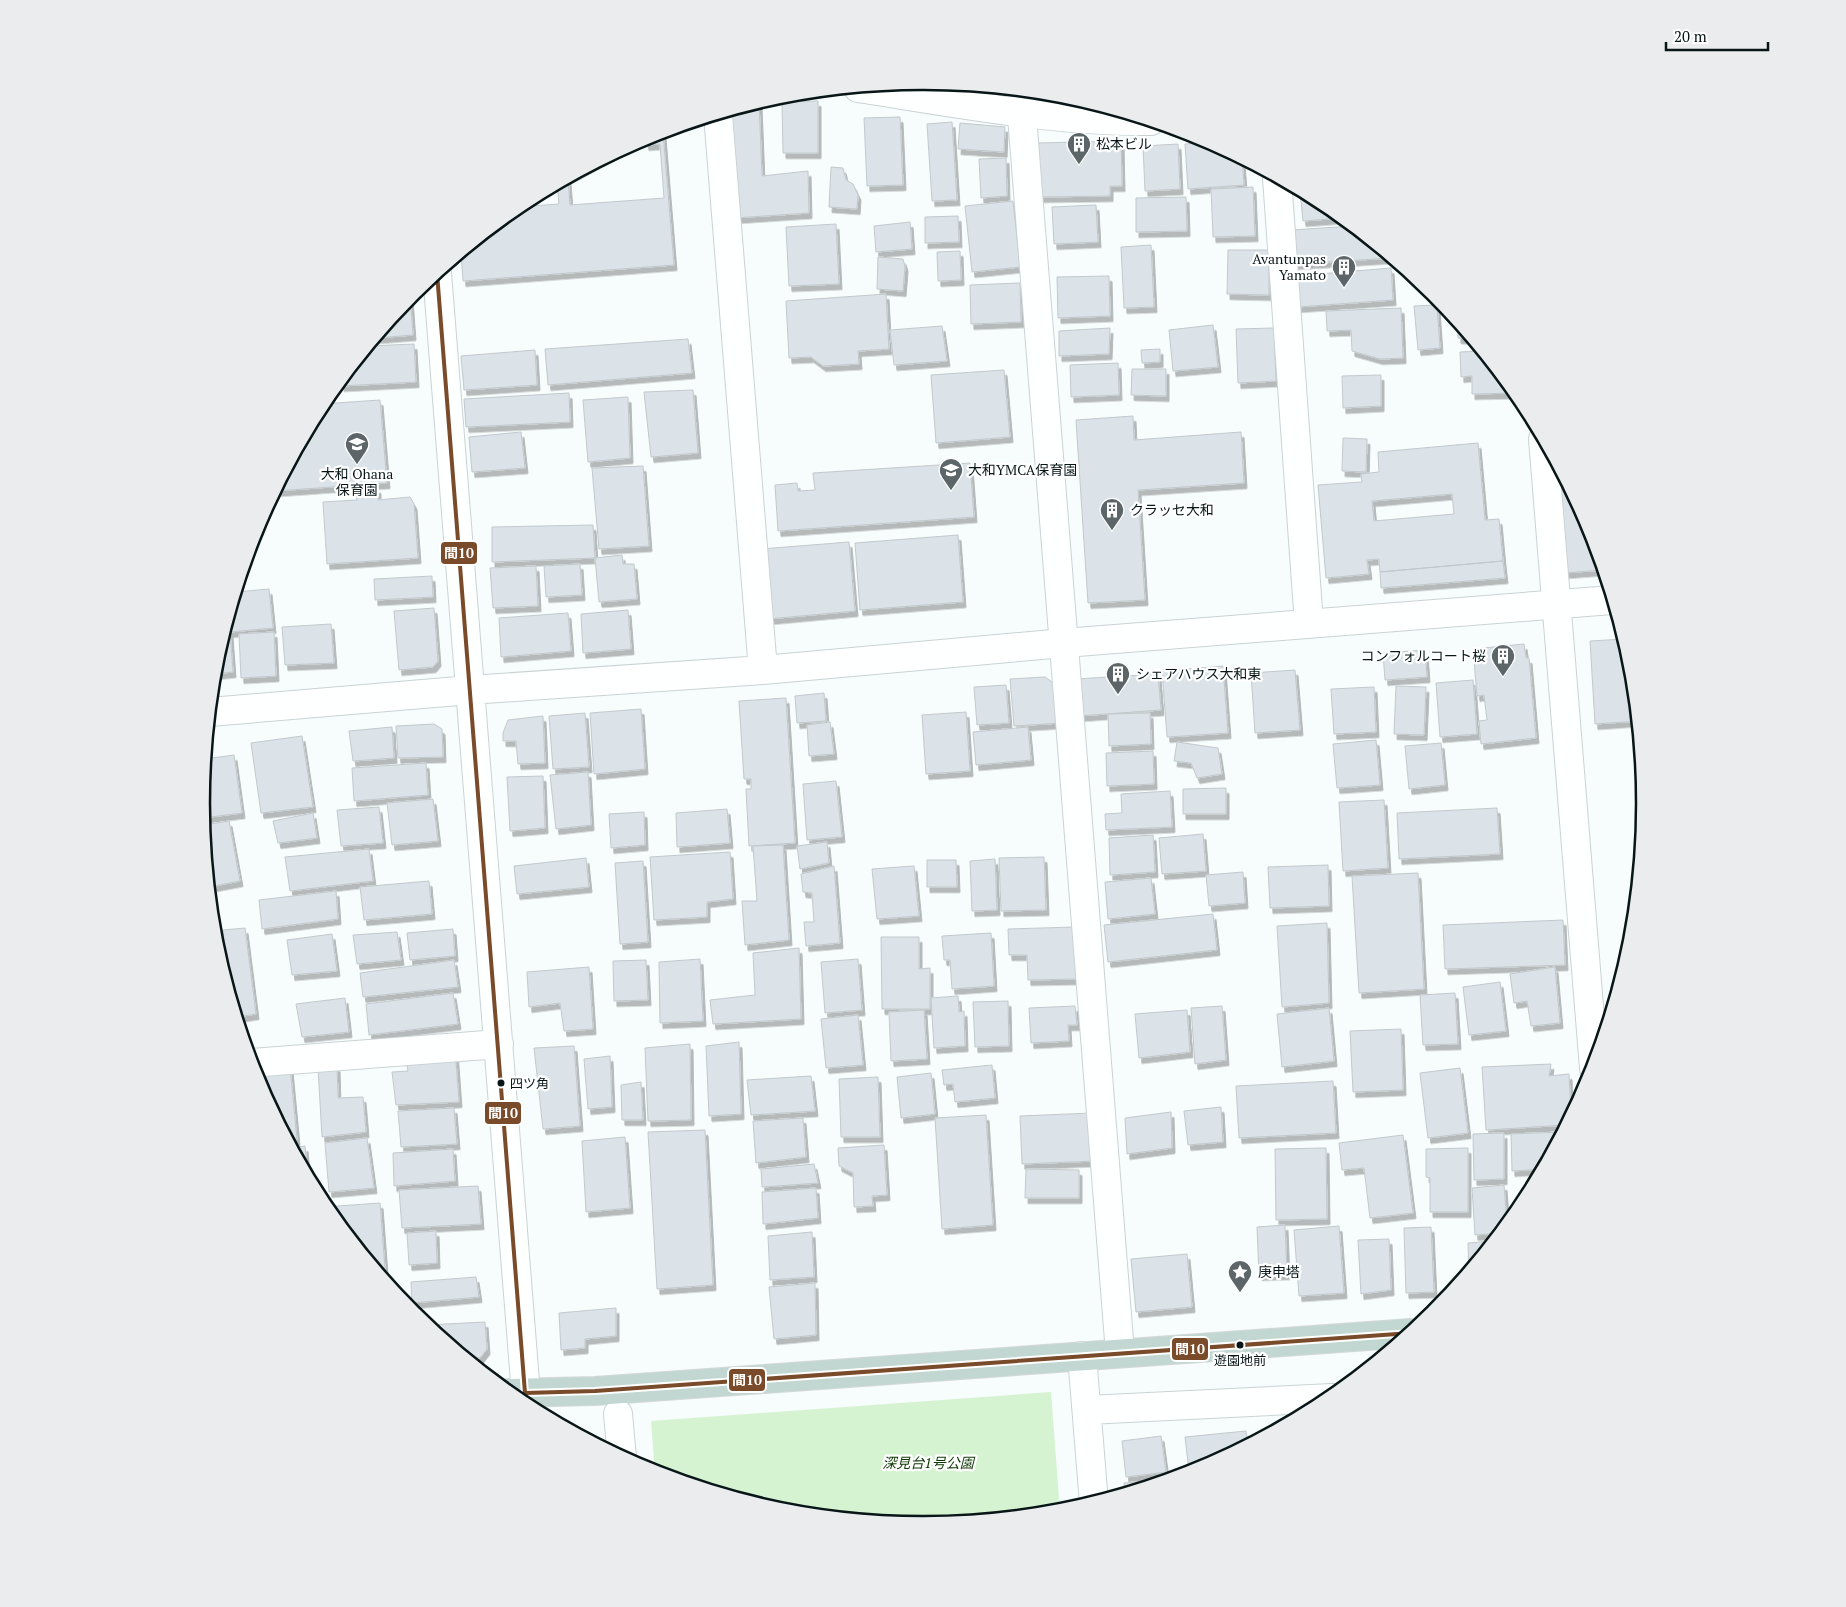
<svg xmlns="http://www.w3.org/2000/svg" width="1846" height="1607" font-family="'PT Serif','Noto Sans JP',serif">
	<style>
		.green { fill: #d5f3d1 }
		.building { fill: #dbe3e8; stroke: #c2c9cd; fill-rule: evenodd; filter: url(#shadow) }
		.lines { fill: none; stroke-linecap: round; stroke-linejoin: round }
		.minor-casing { stroke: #cad3d4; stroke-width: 30 }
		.highway-casing { stroke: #d4d9d9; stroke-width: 30 }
		.minor { stroke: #feffff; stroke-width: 28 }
		.highway { stroke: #c2d7d2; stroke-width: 28 }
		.bus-1-casing { stroke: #fff; stroke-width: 8 }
		.bus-1 { stroke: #7a4b2a; stroke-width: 4 }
		.bus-dot { fill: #081618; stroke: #fff; stroke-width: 2 }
		.labels { text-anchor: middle; stroke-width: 4.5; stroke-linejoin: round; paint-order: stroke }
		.bus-label { font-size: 13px; fill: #081618; stroke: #fff; text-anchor: start }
		.poi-label { font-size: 14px; fill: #081618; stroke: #fff; text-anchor: start }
		.park-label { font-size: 14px; font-style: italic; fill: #0e3803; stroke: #fff }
		.rim { fill: none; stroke: #081618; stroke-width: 2.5 }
		.line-badge { stroke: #fff; stroke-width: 2 }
		.badge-label { font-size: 14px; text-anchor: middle; font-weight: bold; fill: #fff }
	</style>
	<defs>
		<filter id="shadow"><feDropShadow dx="3" dy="5.5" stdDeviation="0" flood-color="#0004"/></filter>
	</defs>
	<rect width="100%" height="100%" fill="#f7fcfc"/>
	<path class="green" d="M1051,1392L1060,1512L923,1526L782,1512L655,1473L651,1421Z"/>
	<path class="building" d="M1032,92L1064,95L1100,106L1031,105Z
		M818,101V153H783L782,102Z
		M759,102L762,176L808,171L809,213L734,218L730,111Z
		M900,117L903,185L867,186L864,118Z
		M952,122L957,200L932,201L927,124Z
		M960,123L1005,127L1004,152L958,149Z
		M663,133L674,265L463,281L461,253L522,203L647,136Z
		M645,137L646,145L660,144L664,198L570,205L568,178Z
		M1121,141L1122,186H1110V196L1038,197L1037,143Z
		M1211,142L1242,159L1244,185L1188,189L1185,144Z
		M1178,144L1180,189L1145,191L1143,146Z
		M1006,158L1007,196L981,198L979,159Z
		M831,167L843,168L846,180L853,184L858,195L857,209L829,207Z
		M557,184L559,204L517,207L522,203Z
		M1253,187L1255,236L1213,237L1211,189Z
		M1300,190L1324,203L1342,218L1303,221Z
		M1186,197L1187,231L1136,232V198Z
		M1013,201L1020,267L972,272L965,206Z
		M1096,205L1098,242L1054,244L1052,207Z
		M958,216L959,242L925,243V217Z
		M910,222L912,249L876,252L874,226Z
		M836,224L839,284L789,286L786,227Z
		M1352,226L1391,258L1294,264L1292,230Z
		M1151,245L1154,307L1124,308L1121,247Z
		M1228,250H1269V295L1227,294Z
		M960,251L961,280L938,281L937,252Z
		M878,257L903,259L905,266L903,291L877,289Z
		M1391,268L1393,300L1297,307L1295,276Z
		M1109,276L1110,316L1058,318L1057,277Z
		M1020,283L1021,322L971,324L970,285Z
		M886,294L889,349L858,351L859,364L823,366L811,357L789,358L786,301Z
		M410,295L413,335L376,338Z
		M1437,305L1440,348L1418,350L1414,306Z
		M1401,308L1403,358L1380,359L1352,351L1351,330L1327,331L1326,311Z
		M1458,323L1471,339L1458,338Z
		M1213,325L1218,367L1173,371L1169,330Z
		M942,326L947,361L894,365L890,330Z
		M1110,328L1109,354L1059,356V331Z
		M1274,328L1276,381L1238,383L1236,329Z
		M688,339L692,373L548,385L545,349Z
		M414,344L416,382L341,386V380L369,346Z
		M1160,349V362L1142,363L1141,350Z
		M535,350L537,385L464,390L461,356Z
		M1481,351L1515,391V393L1472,394V376L1461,377L1460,352Z
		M1118,363L1119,395L1071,397L1070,365Z
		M1132,369H1166V396L1131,395Z
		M1004,370L1010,437L936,443L931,375Z
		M1381,375V406L1343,408L1342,376Z
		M693,390L698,453L651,457L644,392Z
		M569,393L570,422L466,427L464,399Z
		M628,397L630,458L588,462L583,400Z
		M380,400L387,483L275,491L321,404Z
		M1133,416L1134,440L1241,432L1244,483L1138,490L1145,600L1088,603L1076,420Z
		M521,432L525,468L472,472L469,437Z
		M1343,438L1367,439L1366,472L1342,471Z
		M1478,443L1485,520L1499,519L1503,561L1380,572L1379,559L1367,560L1369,574L1326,578L1318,485L1362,482L1361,474L1379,472L1378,452ZM1452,494L1454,514L1374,521L1372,501Z
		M970,463L974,517L778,531L775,485L797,483L798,491L815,490L813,473Z
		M643,466L649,546L599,549L592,468Z
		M378,488V500L410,497L414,504L418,558L327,564L323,502L357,500L356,489Z
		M1571,491L1590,527L1603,570L1563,573L1557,492Z
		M593,525L595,558L492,562V527Z
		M958,535L963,602L860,610L855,543Z
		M849,542L855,611L768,619L761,549Z
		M622,555L623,564H634L637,599L599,602L595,558Z
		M1503,561L1505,578L1381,588L1380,572Z
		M580,564L582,595L546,597L544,566Z
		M536,566L538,606L493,608L490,568Z
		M432,576L433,597L375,600L374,579Z
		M269,589L273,628L230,632L233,672L214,674L215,662L236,592Z
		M434,608L438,661L433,667L399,670L394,611Z
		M628,610L631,649L583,653L581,614Z
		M568,613L571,651L501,657L499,618Z
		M331,624L334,663L285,665L282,627Z
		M274,632L276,676L241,678L239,634Z
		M1624,639L1631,663L1637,721L1595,724L1590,641Z
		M1524,644L1526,658H1529L1536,738L1481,744L1479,721L1487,720L1484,695L1477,696L1473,649Z
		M1425,650L1427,677L1385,680L1383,653Z
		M1223,666L1228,733L1167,737L1162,671Z
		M1295,670L1300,730L1255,733L1251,673Z
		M1158,674L1161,710L1078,716L1076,679Z
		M1045,677L1059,687L1061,723L1014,726L1010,679Z
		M1473,680L1477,734L1440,737L1436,683Z
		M1006,685L1009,723L977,725L974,687Z
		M1396,686L1426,687L1424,735L1394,734Z
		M1374,687L1376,732L1334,734L1331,689Z
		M824,693L826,721L797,723L795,696Z
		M786,698L795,843L749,846L746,789H751V779H744L739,701Z
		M641,709L645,769L594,774L590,713Z
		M966,712L970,771L926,774L922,715Z
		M585,713L589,767L553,769L549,716Z
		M1150,713L1151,744L1109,746L1108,714Z
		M543,716L545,763L518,764L516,741H503V733L508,720Z
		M830,722L834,754L809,756L807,725Z
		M434,724L442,729L443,757L398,758L396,726Z
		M392,727L394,758L353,761L349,731Z
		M1028,727L1031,760L976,765L973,732Z
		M302,736L313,807L261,813L251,743Z
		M1376,740L1380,785L1337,788L1333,744Z
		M1177,742L1218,748L1222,774L1197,778L1191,763L1174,761Z
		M1441,743L1445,785L1409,789L1405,746Z
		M1153,751L1154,784L1107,786L1106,753Z
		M234,755L242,813L202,818L201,803L205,759Z
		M426,763L428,795L354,801L352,768Z
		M1641,763L1645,804L1644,818Z
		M588,772L591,825L556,829L550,775Z
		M543,776L545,828L510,831L507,777Z
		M836,781L842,837L807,840L803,784Z
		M1226,788V814H1183V789Z
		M1170,791L1172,827L1106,830L1105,814L1122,813L1121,794Z
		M433,799L438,841L392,845L387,803Z
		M1384,800L1388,868L1343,871L1339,802Z
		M379,807L383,843L341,846L337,810Z
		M1497,808L1500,854L1399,859L1397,813Z
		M727,809L730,843L677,847L676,813Z
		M644,812L645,845L611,848L609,814Z
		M313,813L317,838L278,843L273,821Z
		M229,821L240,881L214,886L204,825Z
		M1203,834L1206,871L1162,874L1159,838Z
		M1153,835L1155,872L1110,875L1109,838Z
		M827,842L829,863L800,869L797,846Z
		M783,845L789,940L745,945L742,901H757L753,846Z
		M369,849L373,881L290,891L285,857Z
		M730,852L733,899L707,902V917L654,920L650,857Z
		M1044,857L1046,910L1001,911L999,858Z
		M586,858L589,887L517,894L514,866Z
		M995,859L997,910L972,911L970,861Z
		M927,860H956L957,887H927Z
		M643,861L648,942L620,944L615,863Z
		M1328,865L1329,906L1270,908L1268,867Z
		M834,866L840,943L806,946L804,922H814L812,893L803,892L801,874Z
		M914,866L919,916L877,919L872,869Z
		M1243,872L1245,903L1209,906L1206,875Z
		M1418,873L1424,989L1359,993L1352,876Z
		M1151,878L1155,914L1108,919L1105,882Z
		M429,881L432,914L364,920L360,887Z
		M336,891L338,919L262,929L259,900Z
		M1213,914L1217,950L1108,962L1104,925Z
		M1563,920L1565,965L1445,969L1443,925Z
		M1327,923L1329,1003L1282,1007L1277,926Z
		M1075,927L1077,979L1028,980L1027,955H1009L1008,929Z
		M245,928L256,1014L237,1017L225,977H228L223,930Z
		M453,929L455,956L410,960L407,933Z
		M397,932L401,960L357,964L353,935Z
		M991,933L994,986L952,989L950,960H944L942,936Z
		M332,934L337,971L292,975L287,940Z
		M881,937H919V969L930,968V1009H882Z
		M799,948L801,1019L713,1024L710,1000L755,995L753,953Z
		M700,959L703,1021L660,1023L659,962Z
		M858,959L862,1010L825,1013L821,962Z
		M454,960L458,987L363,997L360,973Z
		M646,960L648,1000L614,1001L613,961Z
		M589,967L593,1029L564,1031L560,1003L529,1007L527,972Z
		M1555,967L1560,1023L1531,1026L1527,1001L1514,1003L1510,974Z
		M1500,982L1506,1031L1469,1035L1463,987Z
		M453,993L458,1024L369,1035L366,1004Z
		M1455,993L1458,1044L1423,1045L1420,995Z
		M958,996L959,1012L964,1011L965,1046L934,1048L931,998Z
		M345,998L349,1032L302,1037L296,1004Z
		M1008,1001L1009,1046L975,1047L973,1002Z
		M1075,1006L1077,1025H1068L1069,1041L1031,1043L1029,1008Z
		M1222,1006L1226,1060L1195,1064L1191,1008Z
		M1329,1008L1334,1061L1282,1067L1277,1014Z
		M924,1010L927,1059L891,1061L889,1012Z
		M1187,1010L1190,1052L1139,1058L1135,1014Z
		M858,1015L863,1065L826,1068L821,1019Z
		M1401,1029L1403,1090L1353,1092L1350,1031Z
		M739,1042L741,1114L709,1116L706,1046Z
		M690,1044L691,1120L648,1121L645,1048Z
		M574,1046L580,1126L543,1129L534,1048Z
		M455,1048L459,1102L396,1105L392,1072L408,1071L405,1053Z
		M610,1056L612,1107L588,1109L584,1059Z
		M1551,1064L1549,1076L1569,1074L1571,1116L1566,1125L1486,1130L1482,1067Z
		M992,1065L995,1098L955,1102L953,1084L944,1085L942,1070Z
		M290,1066L297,1140L288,1141L256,1080L253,1070Z
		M337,1066L338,1098L363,1097L366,1132L322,1137L318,1068Z
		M1460,1068L1468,1133L1428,1138L1420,1073Z
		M931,1073L935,1114L901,1118L897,1077Z
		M811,1076L815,1111L751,1115L747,1080Z
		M878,1077L880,1137H841L839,1079Z
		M1333,1081L1336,1133L1239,1138L1236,1086Z
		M641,1082L643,1120H622L621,1085Z
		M1221,1107L1223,1142L1188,1145L1184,1111Z
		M454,1108L457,1144L401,1147L398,1111Z
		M1171,1112L1172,1148L1127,1154L1125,1118Z
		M1092,1113L1094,1161L1022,1164L1020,1116Z
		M986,1115L993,1225L942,1229L935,1118Z
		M803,1118L806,1157L756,1163L753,1121Z
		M705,1130L713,1285L657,1289L648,1132Z
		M1563,1132L1543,1169L1512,1171L1511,1134Z
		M1504,1133V1179L1474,1180L1473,1134Z
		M1403,1135L1413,1213L1370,1218L1364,1168L1342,1170L1339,1143Z
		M625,1137L630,1208L586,1212L582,1141Z
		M367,1138L374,1188L329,1192L325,1143Z
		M884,1145L887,1195L872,1196L873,1206L854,1207L853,1173L839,1166L838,1148Z
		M305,1146L308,1178L292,1148Z
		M1326,1148L1327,1219L1276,1220L1275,1149Z
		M1468,1148V1212H1430V1178L1426,1177V1149Z
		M453,1149L455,1181L394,1186L393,1153Z
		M814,1164L818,1183L762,1187L761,1169Z
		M1026,1169L1079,1170V1198H1025Z
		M1504,1185L1507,1225L1500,1233L1475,1235L1472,1188Z
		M478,1186L481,1224L402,1228L399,1190Z
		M816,1188L818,1218L763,1224L762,1192Z
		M1517,1201H1526L1518,1211Z
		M380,1203L386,1282L324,1207Z
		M1285,1225L1287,1274L1259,1275L1257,1227Z
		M1339,1226L1344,1293L1299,1296L1294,1230Z
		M1431,1227L1434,1292L1406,1293L1404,1228Z
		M436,1231L437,1263L409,1265L407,1233Z
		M812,1232L814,1277L770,1280L768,1236Z
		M1389,1239L1391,1290L1361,1294L1358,1240Z
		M1494,1241L1469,1271L1468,1243Z
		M1187,1254L1192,1307L1136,1312L1131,1259Z
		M476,1277L479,1297L412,1303L411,1282Z
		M815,1283L816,1335L774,1339L769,1287Z
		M616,1308V1336L585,1339V1348L561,1350L559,1313Z
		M485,1322L487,1349L480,1358H466L426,1325Z
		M1246,1431L1248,1445L1201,1470L1189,1471L1185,1437Z
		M1161,1436L1166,1472L1126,1477L1122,1441Z
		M1159,1480V1483L1124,1494V1483Z"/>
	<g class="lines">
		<g class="minor-casing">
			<path id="minor" d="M858,88C955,103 1053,122 1151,121
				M1020,91L1120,1353
				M718,115L763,670
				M1277,178L1309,624
				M437,273L527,1407
				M1543,439L1594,1068
				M210,712L470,690L763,670L1064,643L1612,600
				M251,1063L499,1044
				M1082,1356L1094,1503
				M1087,1410L1332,1398
				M618,1414L622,1458"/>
		</g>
		<g class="highway-casing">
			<path id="highway" d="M509,1393L595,1391L1411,1333"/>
		</g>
		<use href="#minor" class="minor"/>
		<use href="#highway" class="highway"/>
		<g class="bus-1-casing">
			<path id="bus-1" d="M437,273L525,1393
				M525,1393L595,1391L1411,1333"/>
		</g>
		<use href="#bus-1" class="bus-1"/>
	</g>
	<defs>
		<g id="building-pin" transform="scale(1.25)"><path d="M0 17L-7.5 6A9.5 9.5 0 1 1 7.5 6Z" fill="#5c6668" stroke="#fff"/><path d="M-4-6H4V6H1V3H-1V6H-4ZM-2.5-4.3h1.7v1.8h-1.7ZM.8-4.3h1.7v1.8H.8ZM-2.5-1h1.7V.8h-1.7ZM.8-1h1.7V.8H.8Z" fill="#fff"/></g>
		<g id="school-pin" transform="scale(1.25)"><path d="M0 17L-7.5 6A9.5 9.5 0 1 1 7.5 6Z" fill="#5c6668" stroke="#fff"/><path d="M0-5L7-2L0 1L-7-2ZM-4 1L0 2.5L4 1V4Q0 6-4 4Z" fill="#fff"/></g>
		<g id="sight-pin" transform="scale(1.25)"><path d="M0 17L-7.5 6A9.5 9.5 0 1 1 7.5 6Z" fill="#5c6668" stroke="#fff"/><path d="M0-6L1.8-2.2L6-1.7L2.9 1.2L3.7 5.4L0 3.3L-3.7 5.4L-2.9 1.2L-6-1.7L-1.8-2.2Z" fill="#fff"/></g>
	</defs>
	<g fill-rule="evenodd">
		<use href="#building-pin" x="1079" y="144"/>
		<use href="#building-pin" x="1344" y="267"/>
		<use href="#school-pin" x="357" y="444"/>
		<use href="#school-pin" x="951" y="470"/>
		<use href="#building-pin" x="1112" y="510"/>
		<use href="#building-pin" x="1503" y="656"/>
		<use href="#building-pin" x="1118" y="674"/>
		<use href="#sight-pin" x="1240" y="1272"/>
	</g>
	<g class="bus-dot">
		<circle cx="501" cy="1083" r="4.5"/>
		<circle cx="1240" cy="1345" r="4.5"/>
	</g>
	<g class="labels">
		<g class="bus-label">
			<text x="510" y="1088">四ツ角</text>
			<text x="1240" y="1365" text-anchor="middle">遊園地前</text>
		</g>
		<g class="poi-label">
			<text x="1096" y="149">松本ビル</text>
			<text x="1326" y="264" text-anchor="end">Avantunpas<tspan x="1326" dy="16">Yamato</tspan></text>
			<text x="968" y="475">大和YMCA保育園</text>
			<text x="357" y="479" text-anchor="middle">大和 Ohana<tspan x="357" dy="16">保育園</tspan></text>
			<text x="1130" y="515">クラッセ大和</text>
			<text x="1486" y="661" text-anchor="end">コンフォルコート桜</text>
			<text x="1136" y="679">シェアハウス大和東</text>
			<text x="1258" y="1277">庚申塔</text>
		</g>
		<g class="park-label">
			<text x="928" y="1468">深見台1号公園</text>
		</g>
	</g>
	<path d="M0 0H1846V1607H0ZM210 803a713 713 0 1 1 1426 0a713 713 0 1 1-1426 0Z" fill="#ebeced" fill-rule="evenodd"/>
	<path class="rim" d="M210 803a713 713 0 1 1 1426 0a713 713 0 1 1-1426 0Z"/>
	<g class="line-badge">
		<rect x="440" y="541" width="38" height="24" rx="5" fill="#7a4b2a"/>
		<rect x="484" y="1101" width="38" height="24" rx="5" fill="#7a4b2a"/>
		<rect x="1171" y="1337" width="38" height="24" rx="5" fill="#7a4b2a"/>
		<rect x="728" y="1368" width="38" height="24" rx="5" fill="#7a4b2a"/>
	</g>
	<g class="badge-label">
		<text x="459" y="558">間10</text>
		<text x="503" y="1118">間10</text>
		<text x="1190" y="1354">間10</text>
		<text x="747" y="1385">間10</text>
	</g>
	<path d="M1666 42v8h102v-8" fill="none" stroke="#081618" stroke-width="2.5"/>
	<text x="1674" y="42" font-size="15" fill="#081618" stroke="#ffffff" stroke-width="4" paint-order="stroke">20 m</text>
</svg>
